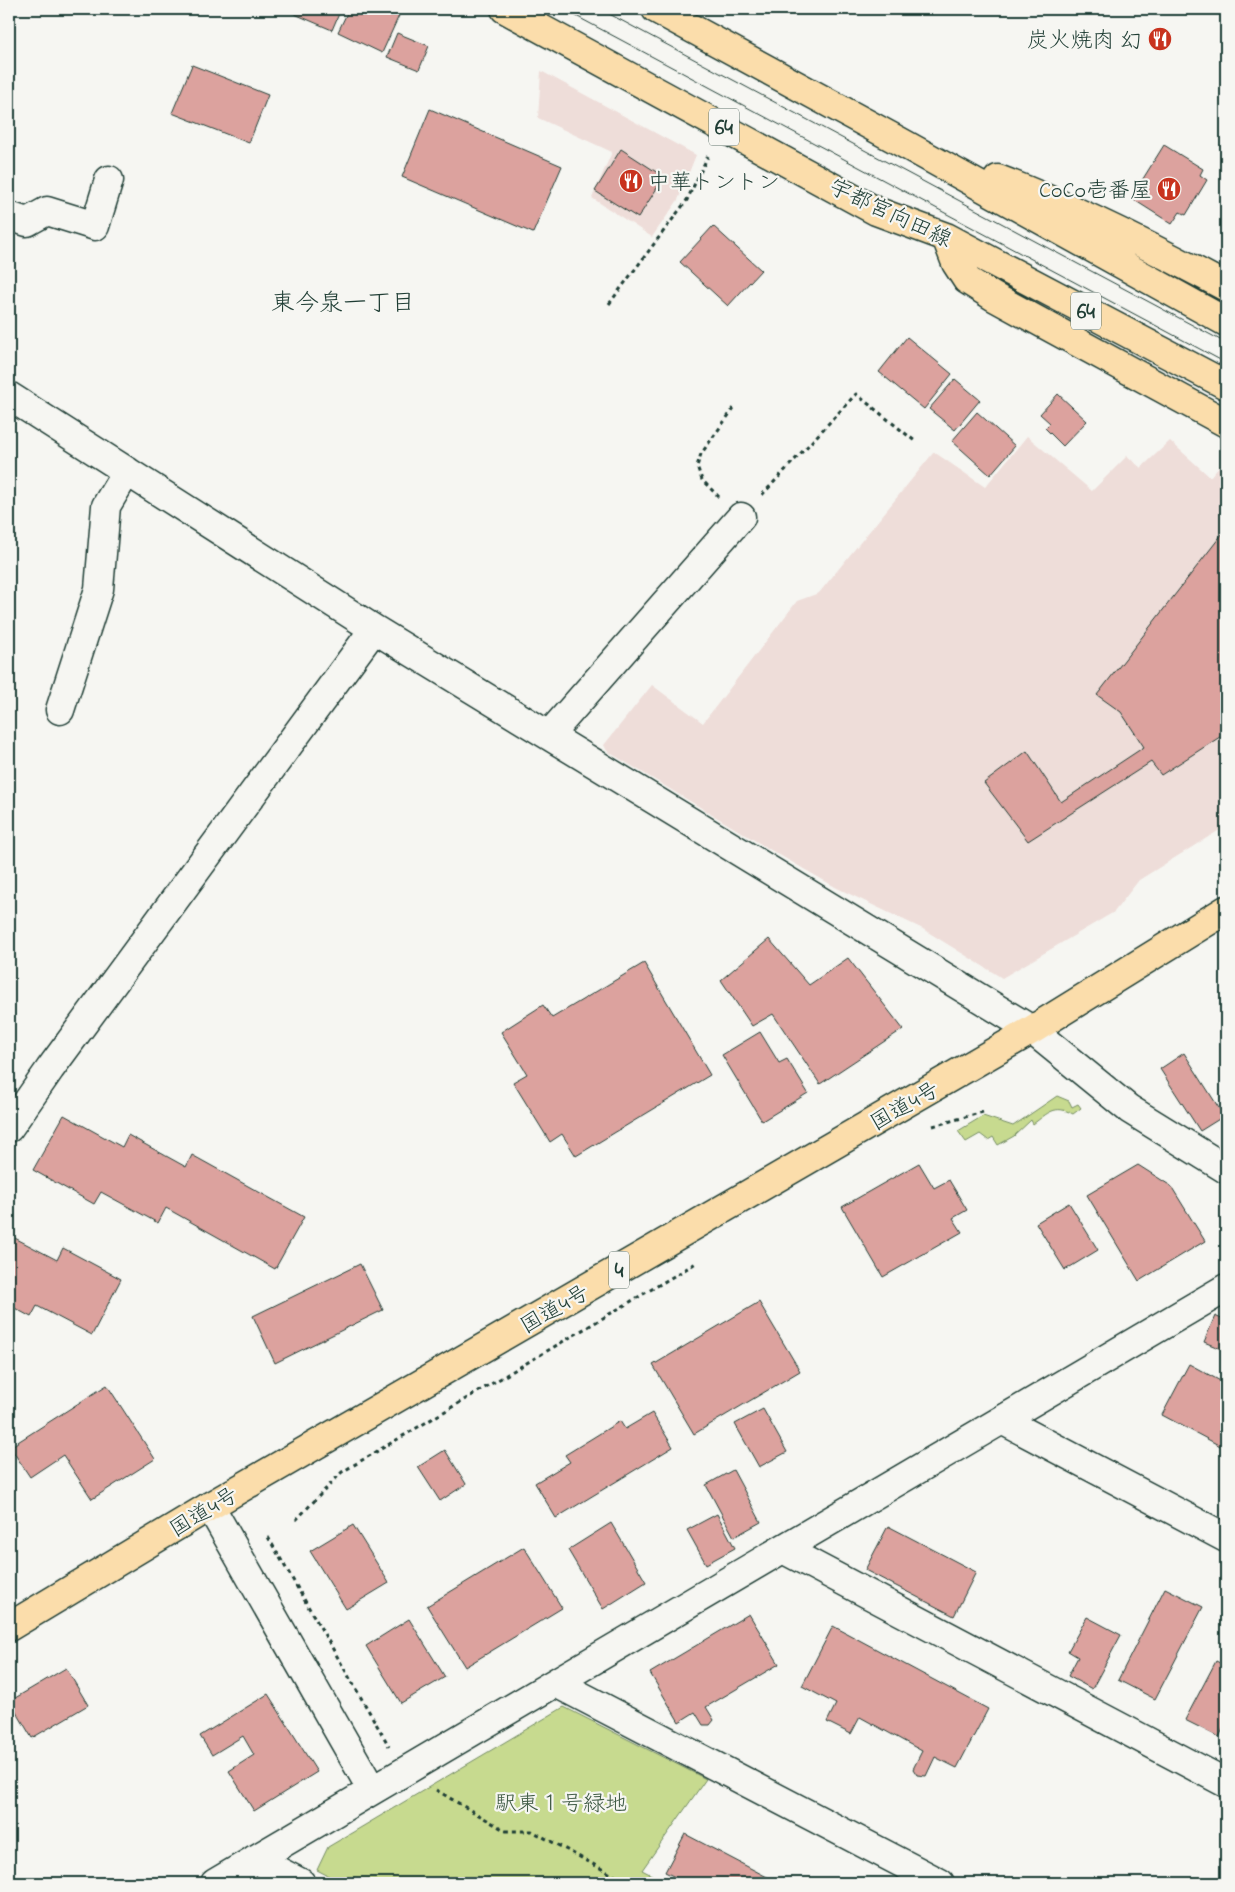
<svg xmlns="http://www.w3.org/2000/svg" width="1235" height="1892" font-family="'Indie Flower','Klee One',sans-serif">
	<style>
		.built { fill: #eeddd9 }
		.green { fill: #c7da8f; stroke: #738c62 }
		.building { fill: #dca29e; stroke: #1f3d34 }
		.lines { fill: none; stroke-linecap: round; stroke-linejoin: round }
		.minor-casing { stroke: #1f3d34; stroke-width: 31 }
		.major-casing { stroke: #1f3d34; stroke-width: 31 }
		.highway-casing { stroke: #1f3d34; stroke-width: 31 }
		.path { stroke: #1f3d34; stroke-width: 3; stroke-dasharray: 4 4; stroke-linecap: butt }
		.minor { stroke: #f6f6f2; stroke-width: 28 }
		.major { stroke: #fbddab; stroke-width: 28 }
		.highway { stroke: #fbddab; stroke-width: 28 }
		.tram { stroke: #1f3d34; stroke-width: 1 }
		.labels { text-anchor: middle; stroke-width: 4.5; stroke-linejoin: round; paint-order: stroke }
		.shield { fill: #f6f6f2; stroke: #60746d; stroke-width: 1 }
		.shield-label { font-size: 21px; font-weight: bold; fill: #1f3d34 }
		.poi-label { font-size: 22px; fill: #1f3d34; stroke: #f6f6f2; text-anchor: end }
		.street-label { font-size: 22px; fill: #1f3d34; stroke: #f6f6f2 }
		.park-label { font-size: 22px; fill: #415c46; stroke: #f6f6f2 }
		.neighbourhood-label { font-size: 24px; fill: #1f3d34; stroke: #f6f6f2 }
	</style>
	<rect width="100%" height="100%" fill="#f6f6f2"/>
	<filter id="ink" filterUnits="userSpaceOnUse"><feTurbulence type="fractalNoise" baseFrequency=".02" numOctaves="2"/><feDisplacementMap in="SourceGraphic" scale="10" xChannelSelector="R" yChannelSelector="G"/><feConvolveMatrix kernelMatrix="1 2 1 2 8 2 1 2 1" color-interpolation-filters="sRGB"/></filter>
	<g filter="url(#ink)">
		<path class="built" d="M541,71L696,155L678,200L652,237L592,198L612,152L538,118Z
			M1027,436L1092,491L1127,456L1141,468L1170,441L1210,477L1226,458V826L1139,880L1114,912L1002,978L923,929L837,888L769,849L607,751L604,745L652,685L703,723L797,601L819,593L934,452L985,487Z"/>
		<path class="green" d="M1057,1096L1069,1101L1072,1107L1078,1104L1081,1108L1073,1114C1055,1104 1048,1113 1033,1124L1031,1120L1014,1136L998,1145L993,1137L988,1140L980,1134L966,1142L958,1131L983,1116L1013,1126Z
			M564,1707L706,1779L642,1870L667,1883H342L317,1870L328,1847Z"/>
		<path class="building" d="M283,9H341L332,30Z
			M349,9H364L369,11L370,9H402L382,53L338,32Z
			M397,33L429,46L419,70L387,57Z
			M192,65L268,95L249,143L172,113Z
			M430,109L562,166L533,233L402,177Z
			M1164,145L1203,169L1200,175L1207,180L1186,215L1180,212L1172,224L1131,198Z
			M621,149L664,177L638,218L595,191Z
			M713,226L761,270L728,306L680,262Z
			M907,337L952,374L924,409L879,372Z
			M955,379L980,400L955,430L929,409Z
			M1058,394L1087,421L1063,446L1045,428L1050,423L1040,414Z
			M977,412L1015,446L990,475L952,441Z
			M1226,529V733L1161,775L1151,762L1028,841L984,783L1027,751L1061,802L1144,747L1121,712L1097,695Z
			M769,939L809,985L848,958L903,1029L820,1084L773,1014L752,1026L721,980Z
			M644,963L710,1075L576,1156L562,1134L550,1142L513,1082L527,1074L501,1032L543,1005L552,1018Z
			M760,1032L779,1063L787,1059L808,1093L762,1121L722,1055Z
			M1184,1053L1224,1116L1200,1131L1160,1069Z
			M64,1115L122,1147L128,1135L186,1167L192,1155L304,1217L275,1269L166,1208L158,1223L101,1192L94,1204L33,1170Z
			M919,1163L934,1188L949,1180L967,1210L953,1218L962,1232L883,1277L842,1207Z
			M1138,1165L1171,1186L1205,1241L1139,1281L1087,1195Z
			M1069,1203L1098,1250L1065,1270L1036,1223Z
			M9,1235L57,1260L63,1248L121,1279L92,1335L37,1306L31,1317L9,1305Z
			M360,1264L383,1310L275,1363L253,1316Z
			M759,1302L800,1371L694,1434L653,1365Z
			M1215,1316L1226,1321V1351L1204,1342Z
			M1189,1364L1226,1384V1449L1162,1415Z
			M107,1385L155,1459L92,1499L63,1455L30,1477L10,1447Z
			M763,1409L787,1452L759,1467L735,1424Z
			M652,1413L673,1447L556,1518L535,1483L570,1462L565,1455L620,1421L625,1429Z
			M445,1450L466,1484L440,1501L418,1467Z
			M733,1470L761,1522L734,1537L706,1485Z
			M717,1514L735,1548L706,1564L687,1530Z
			M611,1523L646,1582L603,1609L568,1550Z
			M353,1525L389,1583L346,1609L310,1551Z
			M888,1526L976,1572L954,1616L865,1570Z
			M524,1547L562,1608L465,1667L427,1606Z
			M1165,1588L1203,1607L1155,1699L1118,1680Z
			M749,1614L779,1664L706,1707L714,1720L710,1725H703L695,1712L679,1722L650,1673Z
			M1087,1617L1121,1635L1092,1689L1068,1676L1078,1657L1068,1651Z
			M409,1619L445,1677L401,1703L366,1646Z
			M833,1626L988,1709L957,1768L935,1757L926,1776L917,1775L913,1769L922,1751L860,1717L851,1734L827,1722L836,1704L802,1686Z
			M1216,1661L1226,1666V1723L1219,1737L1185,1720Z
			M66,1668L88,1705L32,1738L10,1701Z
			M268,1694L317,1772L254,1811L229,1771L254,1755L243,1736L212,1755L200,1736Z
			M685,1834L769,1878L767,1883H687L665,1872Z"/>
		<g class="lines">
			<g class="minor-casing">
				<path id="minor" d="M9,216L27,222L47,211L95,226L109,180
					M9,396L374,629L1032,1030L1129,1109L1226,1169
					M60,710L99,589L106,506L127,471
					M549,735L741,517
					M9,1128L50,1069L374,629
					M1002,1420L1226,1538
					M210,1506L372,1790
					M783,1549L1226,1783
					M556,1683L940,1883
					M255,1859L301,1883
					M215,1883L1226,1288"/>
			</g>
			<g class="major-casing">
				<path id="major" d="M505,9L876,211L946,237L1226,385
					M656,9L899,141L1226,322
					M998,179C1077,209 1152,247 1226,287
					M946,237L956,263L967,280L994,297L1226,423"/>
			</g>
			<g class="highway-casing">
				<path id="highway" d="M9,1627L210,1506L1032,1030L1226,910"/>
			</g>
			<path class="path" d="M609,304L687,200L708,156
				M762,495L856,394L916,442
				M719,497L702,480L697,466L701,454L736,405
				M933,1126L983,1112
				M296,1520L342,1472L696,1263
				M268,1537L389,1746
				M436,1790L506,1831H532L622,1880
				M619,1883L622,1880L628,1883"/>
			<use href="#minor" class="minor"/>
			<use href="#major" class="major"/>
			<use href="#highway" class="highway"/>
			<path class="tram" d="M563,9L1226,363
				M600,9L1226,343"/>
		</g>
	</g>
	<defs>
		<g id="restaurant-disc" transform="scale(1.25)"><circle r="9.5" fill="#c8321e" stroke="#f6f6f2"/><path d="M-5-6h1v4h1v-4h1v4h1v-4h1v5L-1.5 .5V6h-2V.5L-5-1ZM5-6V6H3V1.5H1.5Q1.5-4 5-6Z" fill="#fff"/></g>
	</defs>
	<g fill-rule="evenodd">
		<use href="#restaurant-disc" x="1160" y="39"/>
		<use href="#restaurant-disc" x="631" y="181"/>
		<use href="#restaurant-disc" x="1169" y="189"/>
	</g>
	<g class="labels">
		<g class="shield">
			<rect x="709" y="108.5" width="30" height="37" rx="4"/>
			<rect x="1071" y="292.5" width="30" height="37" rx="4"/>
			<rect x="609" y="1251.5" width="20" height="37" rx="4"/>
		</g>
		<g class="shield-label">
			<text x="724" y="134">64</text>
			<text x="1086" y="318">64</text>
			<text x="619" y="1277">4</text>
		</g>
		<g class="poi-label">
			<text x="1142" y="47">炭火焼肉 幻</text>
			<text x="648" y="189" text-anchor="start">中華トントン</text>
			<text x="1152" y="197">CoCo壱番屋</text>
		</g>
		<g class="street-label">
			<text transform="translate(891 212) rotate(25)" y="8">宇都宮向田線</text>
			<text transform="translate(904 1105) rotate(-30)" y="8">国道4号</text>
			<text transform="translate(554 1308) rotate(-30)" y="8">国道4号</text>
			<text transform="translate(203 1511) rotate(-31)" y="8">国道4号</text>
		</g>
		<g class="park-label">
			<text x="561" y="1810">駅東１号緑地</text>
		</g>
		<g class="neighbourhood-label">
			<text x="343" y="310">東今泉一丁目</text>
		</g>
	</g>
	<rect width="1235" height="1892" fill="none" stroke="#f6f6f2" stroke-width="30"/>
	<rect x="15" y="15" width="1205" height="1862" fill="none" stroke="#1f3d34" stroke-width="2" filter="url(#ink)"/>
</svg>
